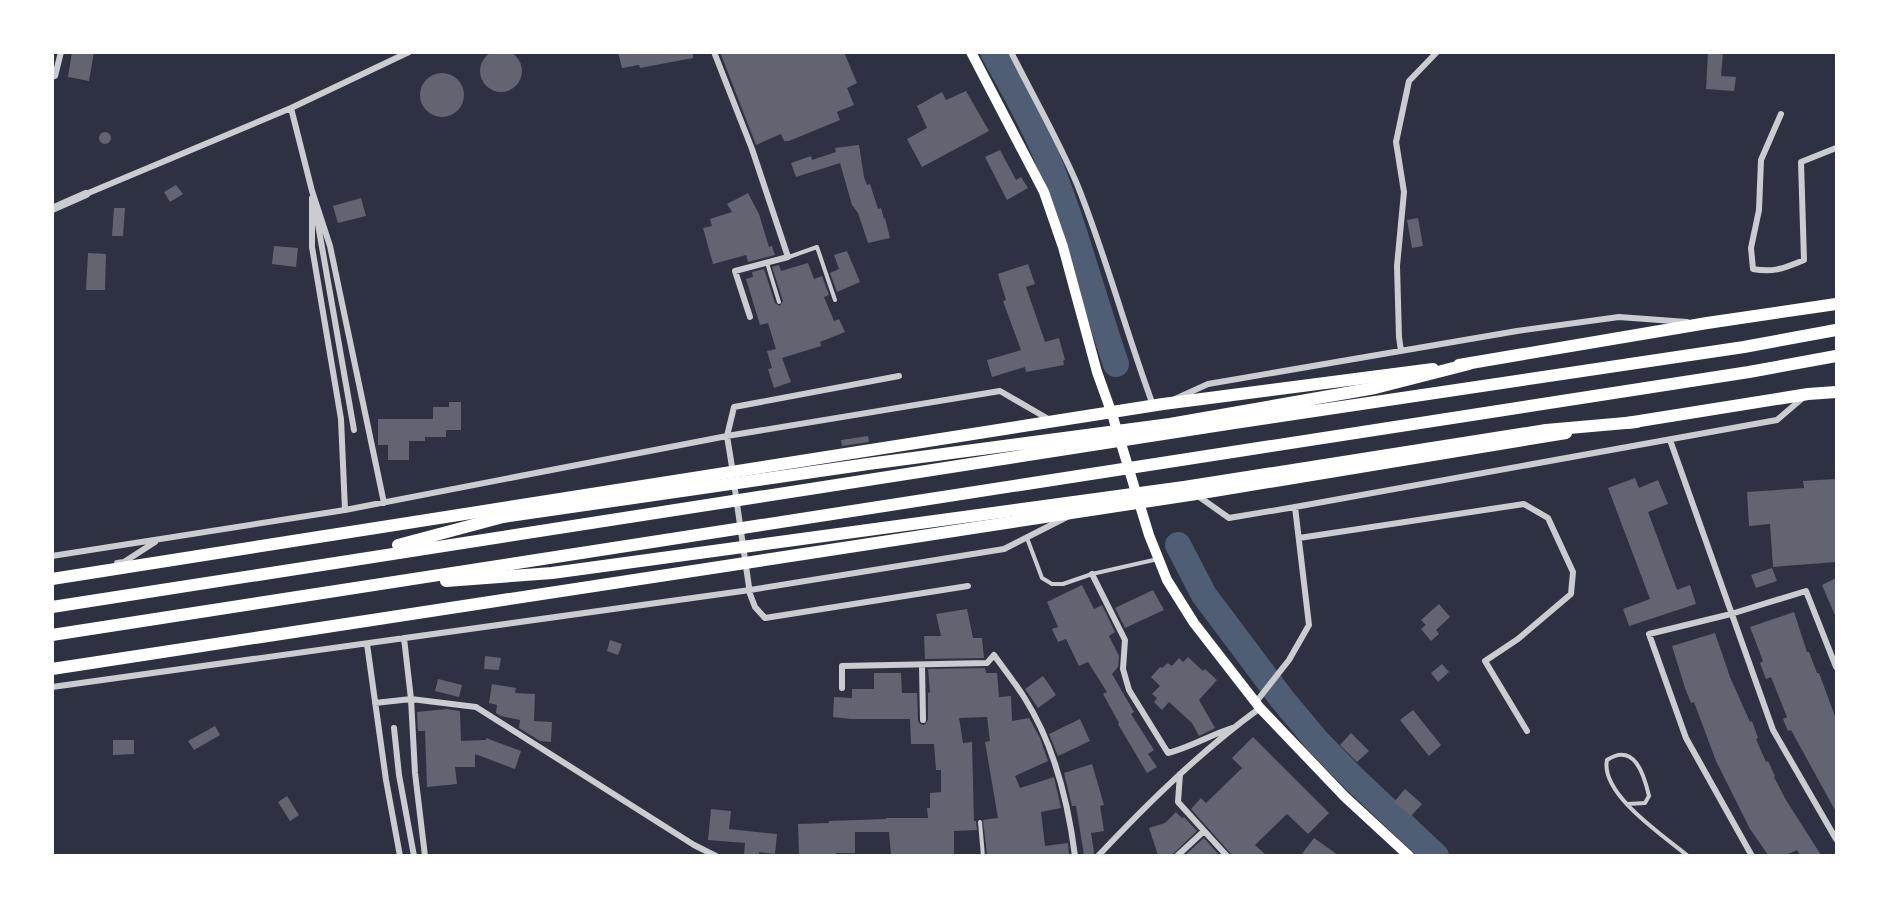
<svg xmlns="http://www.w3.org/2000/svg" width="1889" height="908" font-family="'DejaVu Sans',sans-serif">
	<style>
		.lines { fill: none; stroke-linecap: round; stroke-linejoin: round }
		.river { stroke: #4f5d75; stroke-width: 26 }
		.building { fill: #626471 }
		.service { stroke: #caccd0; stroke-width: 4 }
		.minor { stroke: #caccd0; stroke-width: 6 }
		.tertiary { stroke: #caccd0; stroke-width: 8 }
		.secondary { stroke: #fff; stroke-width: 10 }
		.trunk { stroke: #fff; stroke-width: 12 }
		.motorway { stroke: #fff; stroke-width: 12 }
	</style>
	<rect width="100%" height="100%" fill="#2d3142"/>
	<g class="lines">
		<path class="river" d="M993,52C1012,86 1031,119 1046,155C1074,223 1092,294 1116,364
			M1178,545L1204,595L1282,699L1317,741L1354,779L1436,856"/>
	</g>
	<path class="building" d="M480 71a21 21 0 1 1 42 0a21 21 0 1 1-42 0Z
		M72,52H94L89,81L68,77Z
		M618,52H693V58L640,68L639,65L622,68Z
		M720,52H844L857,83L847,88L854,105L837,112L840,120L789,141H784L781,134L756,145Z
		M1708,52H1723L1721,76L1736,77L1734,91L1706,89Z
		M420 95a22 22 0 1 1 44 0a22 22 0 1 1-44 0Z
		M966,91L989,131L922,167L907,139L927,128L917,106L942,92L946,100Z
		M99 138a6 6 0 1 1 12 0a6 6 0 1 1-12 0Z
		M859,145L864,177L867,185L870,184L878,209L881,208L884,219L885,218L890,238L868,243L858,213L852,205L840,163L796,177L791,163L811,156L812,160L836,152L835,148Z
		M1000,150L1016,180L1021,177L1028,188L1007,200L985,157Z
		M176,185L183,194L170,202L164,192Z
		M748,193L759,214L769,247L772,246L775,255L748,262L746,255L713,264L703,228L712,226L710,219L732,212L727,204Z
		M361,198L366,216L338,223L333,206Z
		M114,208H125L123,236H112Z
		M1418,218L1423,246L1412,248L1407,220Z
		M274,246L298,248L296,267L272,264Z
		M847,251L860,282L837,292L830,273L839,269L834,255Z
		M88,253L106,254L105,290H86Z
		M808,263L814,279L822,276L829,295L824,297L834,321L839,319L845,332L820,342L821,346L782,358L791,382L774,388L768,369L772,368L767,351L776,349L768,323L760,325L746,279L753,277L752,272L764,269L775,303L780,306L783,301L772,267L779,265L781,271Z
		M1028,264L1035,284L1026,287L1045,342L1059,338L1065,360L1063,361L1064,365L1026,372L1025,367L992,377L987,360L1021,350L1003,301L1006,300L998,274Z
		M449,402H461V430H446V437H425V441H409V460H388V445H378V419H433V407H449Z
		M868,436L869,442L842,446L841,440Z
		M1635,478L1639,488L1658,480L1668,504L1648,512L1677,590L1690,585L1696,604L1629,626L1623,609L1650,599L1608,488Z
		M1835,479L1836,562L1773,567L1770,524L1749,526L1747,492L1804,488L1803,481Z
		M1772,568L1777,581L1756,588L1751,575Z
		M1836,578V618L1822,585Z
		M1082,585L1094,609L1102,605L1115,632L1109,636L1119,656L1118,667L1112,674L1134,712L1131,714L1154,750L1148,754L1157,767L1147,773L1118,724L1119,723L1103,694L1107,692L1088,662L1079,666L1066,639L1058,642L1052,629L1058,627L1047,602Z
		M1153,590L1164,610L1125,628L1115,608Z
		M1439,604L1450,617L1436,630L1439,634L1431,641L1421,629L1426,625L1421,620Z
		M967,609L973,638H982L984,658L925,659L924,636H941L936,614Z
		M1794,612L1807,652H1809L1817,673H1819L1836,719V812L1791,730L1788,731L1783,719L1787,717L1771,677L1766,679L1760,663L1763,661L1750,627Z
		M1715,633L1730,677L1750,722L1752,721L1758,738L1756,739L1766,762L1768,761L1775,776L1774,777L1786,800L1821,855H1800L1797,850L1786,855H1768L1750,829L1716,761L1694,702L1691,703L1685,688L1672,646Z
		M610,640L622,644L618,655L607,651Z
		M485,656L501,658L499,670L484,669Z
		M1188,657L1203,671L1205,669L1217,680L1199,700L1215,728L1199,736L1192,723L1169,702L1162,710L1154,702L1157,698L1152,694L1160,686L1151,677L1160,667L1162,668L1168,663L1172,666L1179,658L1183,662Z
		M1442,664L1449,672L1438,682L1431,673Z
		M985,668L986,673H997L999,697L1011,696L1012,721L1029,718L1040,738L1048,761L1015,776L1020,788L1054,777L1061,808L1041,812L1045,846L1068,843L1069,855H987L983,820L998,818L985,742L990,741L987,717L959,718L963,743L972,742L974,821H976L977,830L954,831V855H891L889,832H855V853H836V855H799L798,824L829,823V821L886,819V818H928L927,808H930V793L941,792V770H936L934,744H911L910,719H851L833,717L834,697L852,698V689H874V673H901L902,693H917L918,721L920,724L924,725L928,720V693L930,692L928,669Z
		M1043,676L1056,695L1038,708L1025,689Z
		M438,679L462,685L459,697L435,691Z
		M492,684L516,688L515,693L535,694L534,721L552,722L551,742L540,741L519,728L520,720L501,716L496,713L497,705L489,703Z
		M447,709L460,711L461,741L486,740V738L521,751L515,769L475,754V767H455L457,784L427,787L425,731H418L417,712Z
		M1413,710L1441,745L1429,756L1400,720Z
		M1080,719L1090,741L1058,756L1049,734Z
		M215,726L220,735L194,750L188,741Z
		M1351,733L1369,751L1357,762L1340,745Z
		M1253,737L1329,813L1308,834L1287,814L1255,845L1266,855H1232L1191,809L1201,798L1206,803L1242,768L1232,758Z
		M113,740H134V754L113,755Z
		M1092,764L1104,805L1100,806L1104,831L1091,833L1094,852L1093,855H1084L1076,806H1072L1064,773Z
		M1405,789L1422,804L1411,816L1394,802Z
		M287,796L299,815L290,821L278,802Z
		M711,809L731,811L729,829L777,834L775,854L759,852V855H744L745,843L708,840Z
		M1176,812L1182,818L1184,817L1197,831L1172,855H1158L1149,828L1165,823Z
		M1204,838L1219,855H1185Z
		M1314,838L1338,855H1301Z"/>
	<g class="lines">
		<path class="service" d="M789,257L817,247L835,300
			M767,263L779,302
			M1027,538L1042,578L1052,584H1063L1092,574L1158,559
			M1627,804L1645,803L1649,796C1644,774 1634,742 1607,760C1600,794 1664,836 1688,856
			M980,822L983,856"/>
		<path class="minor" d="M714,52L752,149L788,257L735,271L750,317
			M1011,52C1033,96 1058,139 1077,184C1106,256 1126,332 1153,405
			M52,77L55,76L61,52
			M291,108L312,191L330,246L384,503
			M1781,114L1761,160L1759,210L1751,248L1753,269C1774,273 1784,268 1804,260L1801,162L1836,148
			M86,194L291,108L409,52
			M312,198V247L341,419L345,510
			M316,213L354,430
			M1401,351L1399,337L1397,266L1404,192L1396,142L1409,81L1437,52
			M1175,399L1208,384L1517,331L1619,317L1687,322
			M1670,440L1773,730L1836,839
			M733,473L727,436L734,407L899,376
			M734,483L750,594L755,607L765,618L968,586
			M1198,496L1229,518L1295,507L1777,420L1805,396
			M1299,538L1524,504L1548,518L1573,572L1571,594L1518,639L1485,661L1527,731
			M52,556L345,510L727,436L1000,391L1050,420
			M117,563L124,562L155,542
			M1092,574L1125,640L1123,669L1129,690L1168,753C1191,747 1210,735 1232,728
			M404,638L411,699L415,773L425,856
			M367,644L386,780L400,856
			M922,665L923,720
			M52,687L750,590L1004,549L1067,517
			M842,688V666L987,663L994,655C1004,669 1015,683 1024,697C1054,744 1068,801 1075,856
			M1256,702L1289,660L1309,625L1295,507
			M375,703L411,699L476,707L694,845L716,856
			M394,728L399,775L414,856
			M1180,774L1178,802L1227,856
			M1098,856C1149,802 1201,751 1260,708
			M1177,856L1204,831
			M1752,856L1686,738L1649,634L1731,614L1806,591L1836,667"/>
		<path class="tertiary" d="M52,209L86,194"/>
		<path class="secondary" d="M971,52L1044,192L1063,247L1097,372L1112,414L1149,535L1167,580L1194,623L1260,708L1345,797L1409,856"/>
		<path class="trunk" d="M1459,365L1707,323L1836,304
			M1627,423L1808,394L1836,392
			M52,579L1163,404L1433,369
			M52,669L1196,494L1566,433"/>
		<path class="motorway" d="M398,545L503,517L868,464L1170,424L1375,388L1469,364
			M446,581L552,573L1184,487L1546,430L1637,422
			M52,607L1234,423L1744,347L1836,330
			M52,635L1749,372L1836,356"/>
	</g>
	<rect width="1889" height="908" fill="none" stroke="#ffffff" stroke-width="108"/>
</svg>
